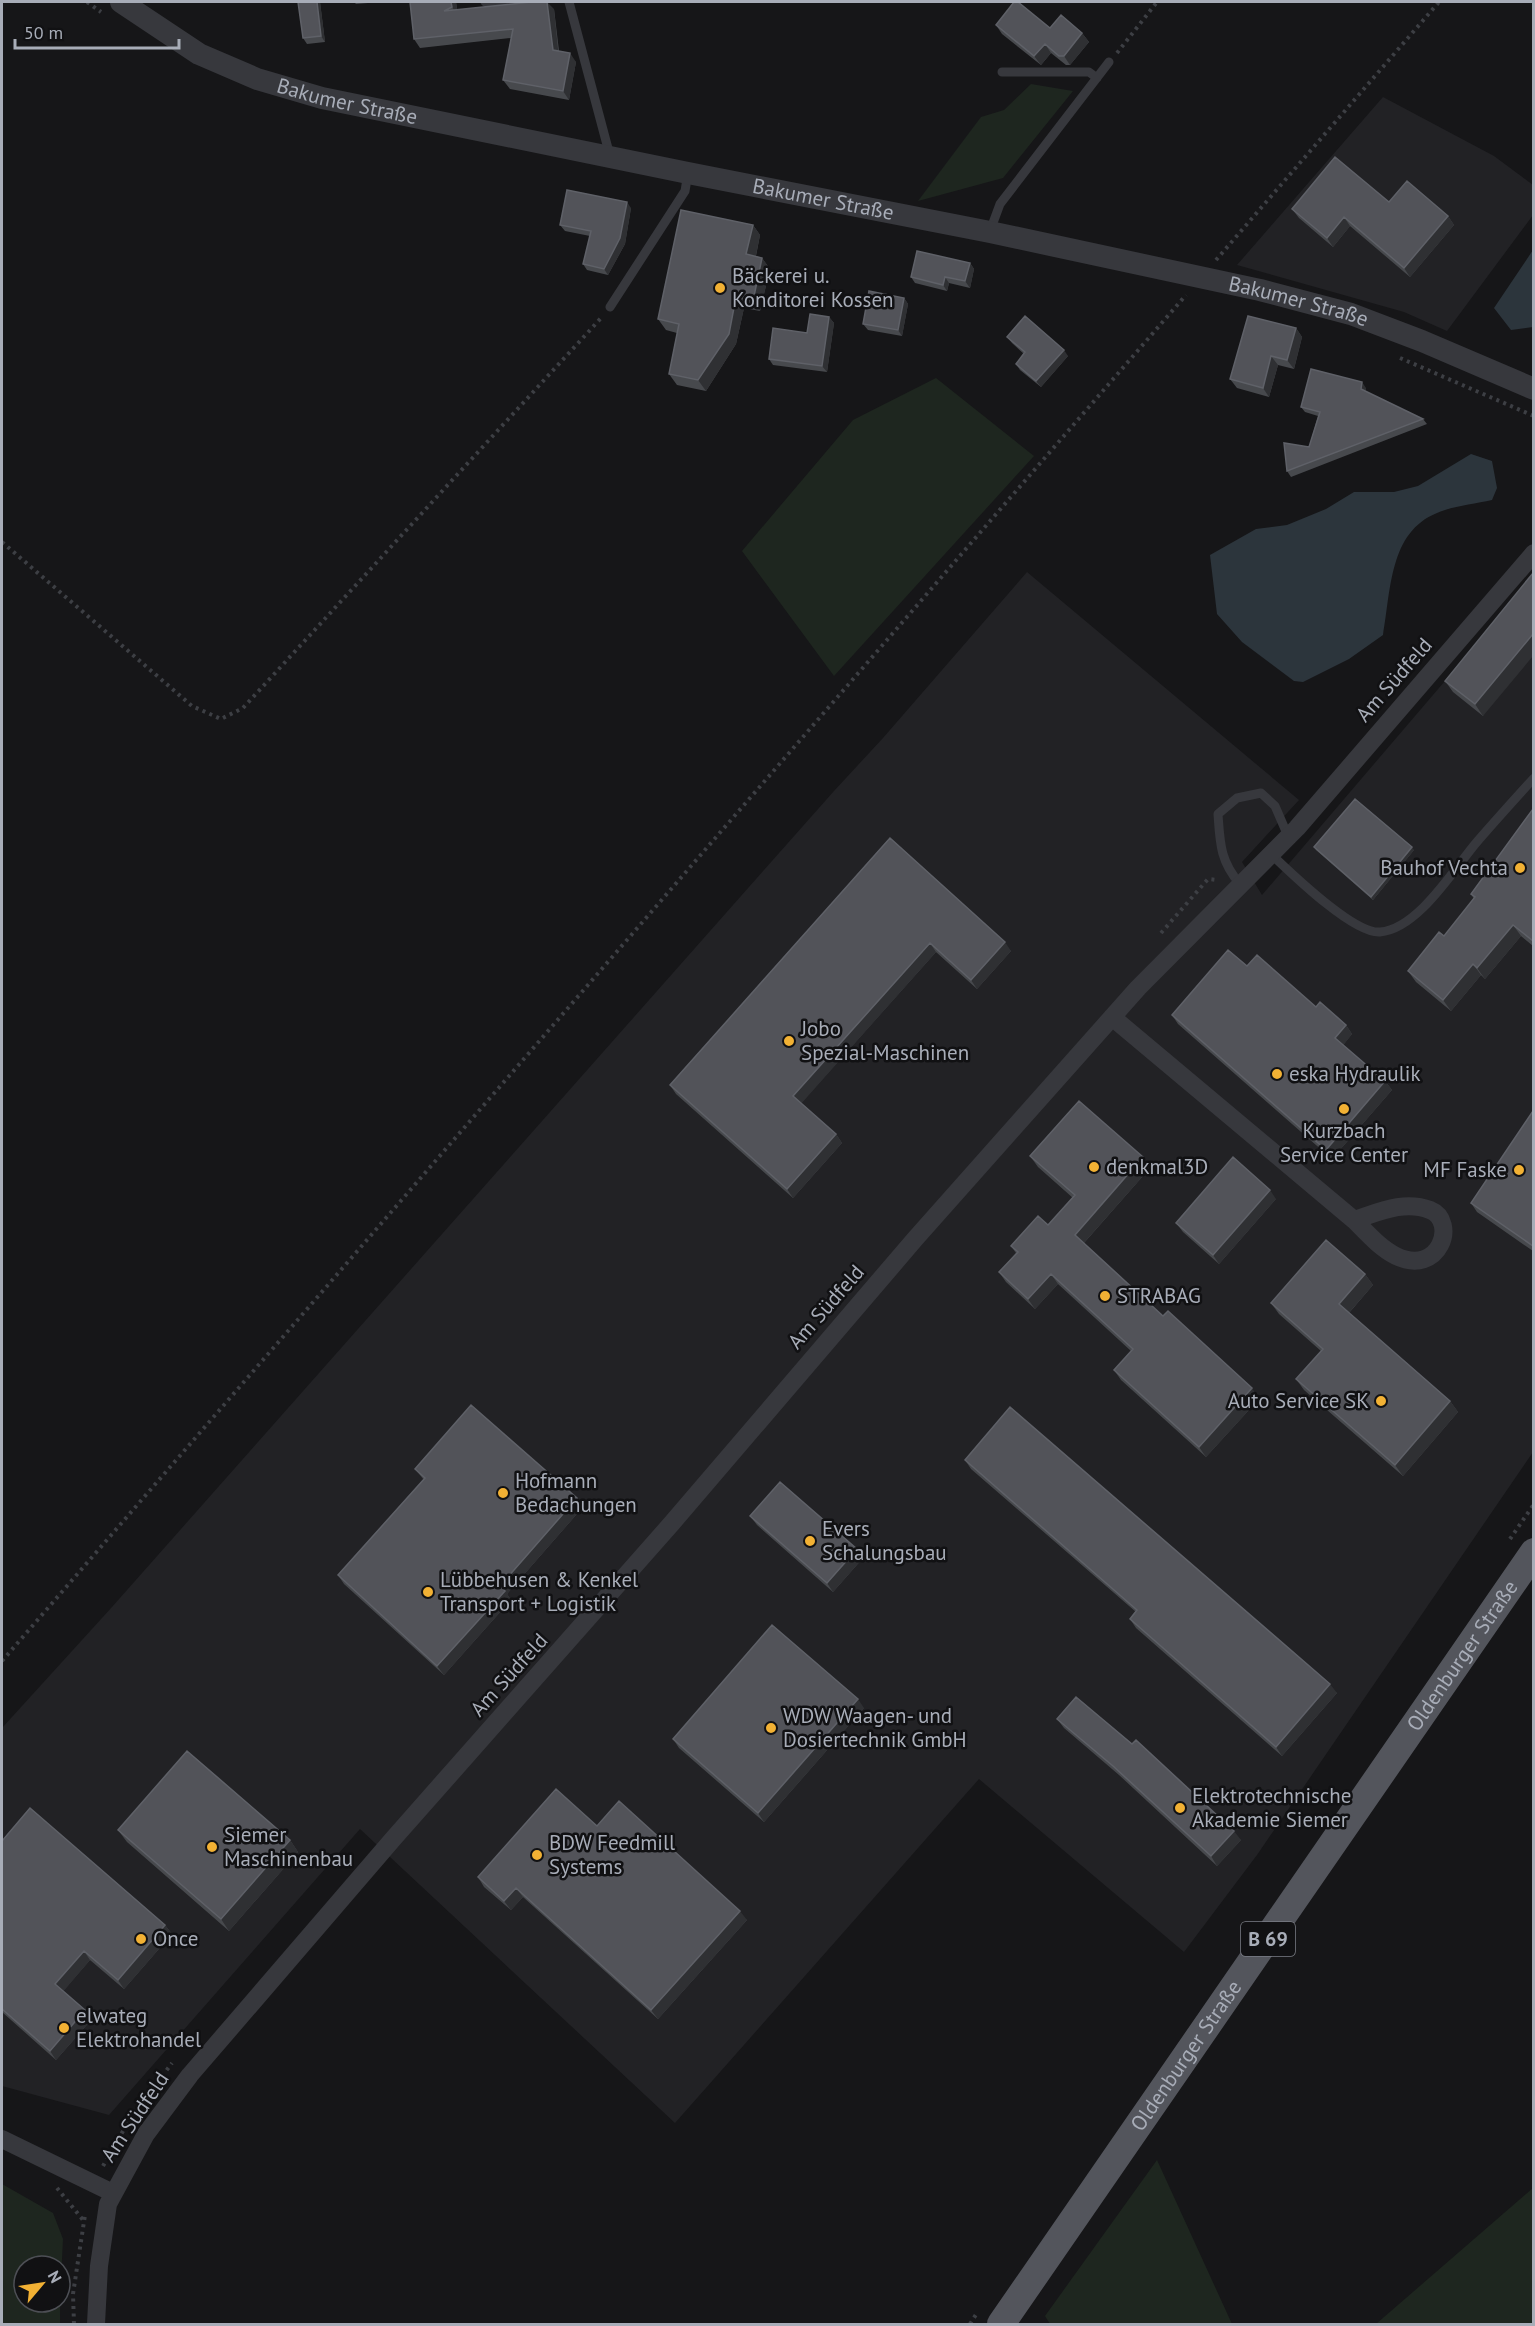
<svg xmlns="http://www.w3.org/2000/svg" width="1535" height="2326" font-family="'PT Sans',sans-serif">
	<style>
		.built { fill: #222225 }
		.green { fill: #1e261f }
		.water { fill: #2c353c }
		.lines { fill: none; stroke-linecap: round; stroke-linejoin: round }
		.path { stroke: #3d3f44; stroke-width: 4; stroke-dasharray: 3 4.5; stroke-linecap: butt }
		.service { stroke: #37383d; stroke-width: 9 }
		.minor { stroke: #37383d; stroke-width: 18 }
		.tertiary { stroke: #37383d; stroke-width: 22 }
		.primary { stroke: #53555c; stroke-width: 28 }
		.wall { fill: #47494d }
		.shaded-wall { fill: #2f3033 }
		.building { fill: #525359; stroke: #5f6168; stroke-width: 1.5 }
		.poi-dot { fill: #f2b134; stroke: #111113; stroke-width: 2 }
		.labels { text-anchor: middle; stroke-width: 5; stroke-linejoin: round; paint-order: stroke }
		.shield { fill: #111113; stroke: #7b7e86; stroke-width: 1.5 }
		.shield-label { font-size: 20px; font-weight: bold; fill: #a8adb8 }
		.street-label { font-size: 21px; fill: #a8adb8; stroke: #111113 }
		.poi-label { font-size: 21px; fill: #a8adb8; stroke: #111113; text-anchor: start }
	</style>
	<rect width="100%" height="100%" fill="#161618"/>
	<path class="built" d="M1383,97L1494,156L1533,185V215L1447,331L1404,312L1237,265Z
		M1027,572L1299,800L1242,862L1262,895L1533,578V1452L1257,1855L1184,1952L979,1779L675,2123L360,1829L109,2115L2,2086V1728L112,1607L834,791L883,738Z"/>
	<path class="green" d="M1031,84L1073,91L1003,178L918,201L981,117L1004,110Z
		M936,378L1034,456L834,676L742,551L853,420Z
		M1157,2160L1232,2324H1050L1045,2316Z
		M2,2184L53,2213L63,2239L60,2299V2266H24V2302H60V2324H2Z
		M1533,2188V2324H1376Z"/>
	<path class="water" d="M1533,250V327L1511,330L1494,308Z
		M1471,454L1492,461L1497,488L1492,500C1474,504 1453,506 1437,513C1389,532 1391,591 1383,635L1349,659L1303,682L1294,681L1242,642L1217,614L1210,555L1256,529L1287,525L1326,509L1354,492H1394L1418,486Z"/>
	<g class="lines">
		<path class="path" d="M87,2L101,12
			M1117,53L1157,2
			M1216,260L1439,2
			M1400,358L1534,416
			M2,542L192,706L221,719L243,708L602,317
			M1161,933L1208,879L1218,880
			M1510,1539L1534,1504
			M2,1661L1186,295
			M126,2124L172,2063
			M103,2166L123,2131
			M57,2188L83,2220
			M74,2324L73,2294L85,2215
			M970,2324L977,2313"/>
		<path class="service" d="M485,2C495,8 509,4 521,2
			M569,2L610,156
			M1002,72H1089L1097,78
			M990,231L1000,204L1109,62
			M610,307L685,191L688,173
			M1270,853C1290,872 1353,934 1380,932C1418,929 1454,869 1476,843C1495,821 1514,800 1534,778
			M1240,884C1220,861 1220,843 1218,814L1237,798L1261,793L1275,806L1288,836"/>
		<path class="minor" d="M1112,1017L1354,1220C1367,1233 1380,1248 1396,1256C1440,1277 1458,1221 1430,1210C1404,1200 1379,1212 1354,1220
			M2,2139L113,2193
			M96,2324L99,2266L108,2204L146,2134L190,2075L393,1839L672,1523L915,1239L1138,988L1297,828L1534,553"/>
		<path class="tertiary" id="s1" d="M121,2L199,54L257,79L322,98L688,173L990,232L1260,290L1351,314L1422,341L1534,389"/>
		<path class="primary" id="s2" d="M1001,2324L1534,1552"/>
	</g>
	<path class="wall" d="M298,2H320L325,42L307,44L303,38Z
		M354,2H380L356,4Z
		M456,2L457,9H554L559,51L576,62L569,100L510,89L503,80L511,38L420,48L414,39Z
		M996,25L1050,28L1082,33L1089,42L1070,65H1066L1051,53L1041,65L1002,34Z
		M1389,202L1448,216L1454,225L1410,277L1350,226L1333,247L1299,218L1292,209Z
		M631,208L625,244L608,275L587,270L583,264L590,236L565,231L560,225Z
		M753,225L760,235L756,256L762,258L770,269L760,311L744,308L736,344L706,391L677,385L669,374L677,333L666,330L658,319Z
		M970,263L974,269L970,288L949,283L947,291L915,283L911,277Z
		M904,298L908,304L902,336L868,330L863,324Z
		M829,317L834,323L827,372L773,365L769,359Z
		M1296,328L1302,337L1294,369L1278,365L1269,397L1237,388L1230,379Z
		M1007,337L1068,356L1041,387L1020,370L1016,364L1024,354L1012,343Z
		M1366,388L1365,391L1423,419L1427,424L1291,477L1287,471L1309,447L1318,416L1305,412L1301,407Z
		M1533,573L1483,716L1453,692L1445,681Z
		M1533,809V946L1521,936L1485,979L1481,975L1451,1011L1416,982L1408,971L1444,936L1474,899L1471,894Z
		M890,838L1011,951L977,989L936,952L801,1103L836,1134L842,1143L793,1198L676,1094L670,1085Z
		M1314,847L1414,850L1373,900L1316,850Z
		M1247,966L1346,1025L1352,1034L1343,1045L1385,1081L1392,1090L1332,1159L1178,1024L1172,1015Z
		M1533,1111V1251L1477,1212L1471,1203Z
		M1030,1156L1150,1168L1084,1243L1163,1316L1259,1399L1206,1457L1121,1380L1114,1370L1131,1351L1058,1284L1035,1309L1006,1282L999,1272L1016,1253L1011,1246L1048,1225L1073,1198L1038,1167Z
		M1276,1199L1219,1264L1183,1232L1176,1223Z
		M1365,1274L1373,1285L1349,1313L1450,1401L1458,1412L1403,1476L1304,1390L1296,1379L1321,1351L1279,1314L1271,1303Z
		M965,1460L1337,1693L1282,1756L1136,1628L1130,1619L1136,1612L971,1469Z
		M415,1469L577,1498L583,1507L507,1594L511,1600L444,1675L344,1584L338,1575L424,1480Z
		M750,1516L863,1558L833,1592L757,1525Z
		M864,1708L764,1822L679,1748L673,1739Z
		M1057,1719L1241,1840L1217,1866L1119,1775L1064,1728Z
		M597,1826L747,1920L658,2019L523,1897L511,1910L484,1887L478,1877Z
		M118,1830L290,1840L298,1852L229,1931L127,1842Z
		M2,1841L165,1925L172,1934L124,1989L90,1960L63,1991L85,2010L92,2019L56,2060L2,2012Z"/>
	<path class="shaded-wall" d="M317,2H320L325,42L321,36Z
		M451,2H456L458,16L452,7Z
		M547,2L554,9L559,59L553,50Z
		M1082,33L1089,42L1070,65L1064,56Z
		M1045,44L1051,53L1041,65L1034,56Z
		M570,53L576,62L569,100L563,91Z
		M627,202L631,208L625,244L608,275L604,269Z
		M1448,216L1454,225L1410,277L1404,268Z
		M1344,217L1350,226L1333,247L1327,238Z
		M753,225L760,235L754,265L746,254Z
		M762,258L770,269L760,311L753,301Z
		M970,263L974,269L970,288L965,281Z
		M945,277L949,283L947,291L943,285Z
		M736,297L744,308L736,344L706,391L698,380Z
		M904,298L908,304L902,336L898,330Z
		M829,317L834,323L827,372L822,366Z
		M1296,328L1302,337L1294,369L1287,360Z
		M1064,350L1068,356L1041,387L1036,381Z
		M1271,356L1278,365L1269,397L1263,388Z
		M1362,382L1366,388L1365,395L1361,389Z
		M1533,634V656L1483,716L1475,704Z
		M1412,847L1414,850L1373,900L1371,897Z
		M1513,925L1521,936L1485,979L1477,968Z
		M1005,942L1011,951L977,989L971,980Z
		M930,943L936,952L800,1105L793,1096Z
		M1473,964L1481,975L1451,1011L1443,1000Z
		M1346,1025L1352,1034L1342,1047L1335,1038Z
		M1385,1081L1392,1090L1332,1159L1326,1150Z
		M836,1134L842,1143L793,1198L787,1189Z
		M1143,1157L1150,1168L1082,1245L1075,1235Z
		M1270,1190L1276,1199L1219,1264L1213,1255Z
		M1051,1274L1058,1284L1035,1309L1028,1299Z
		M1365,1274L1373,1285L1347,1315L1339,1304Z
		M1252,1388L1259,1399L1206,1457L1199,1447Z
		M1450,1401L1458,1412L1403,1476L1395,1465Z
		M577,1498L583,1507L507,1594L511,1600L444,1675L437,1666L500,1586Z
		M857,1549L863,1558L833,1592L827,1583Z
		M1330,1684L1337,1693L1282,1756L1276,1747Z
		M858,1699L864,1708L764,1822L758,1813Z
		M1234,1831L1241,1840L1217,1866L1211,1856Z
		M290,1840L298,1852L229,1931L221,1919Z
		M516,1888L523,1897L511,1910L504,1901Z
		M740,1911L747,1920L658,2019L651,2010Z
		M165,1925L172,1934L124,1989L118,1980Z
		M84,1951L90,1960L62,1993L55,1984Z
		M85,2010L92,2019L56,2060L50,2051Z"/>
	<path class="building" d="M298,2H317L321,36L303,38Z
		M410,2H451L452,7L444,11L531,2H547L553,50L570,53L563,91L503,80L513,29L414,39Z
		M1014,2H1018L1050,28L1061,15L1082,33L1064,56H1059L1045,44L1034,56L996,25Z
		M1335,157L1389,202L1407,181L1448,216L1404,268L1344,217L1327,238L1292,209Z
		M567,190L627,202L620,238L604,269L583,264L591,231L560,225Z
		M681,210L753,225L746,254L762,258L753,301L736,297L729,334L698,380L669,374L679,324L658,319Z
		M917,251L970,263L965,281L945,277L943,285L911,277Z
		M869,291L904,298L898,330L863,324Z
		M810,314L829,317L822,366L769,359L773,328L807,333Z
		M1025,316L1064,350L1036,381L1016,364L1025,352L1007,337Z
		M1248,316L1296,328L1287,360L1271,356L1263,388L1230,379Z
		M1311,369L1362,382L1361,389L1423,419L1287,471L1284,443L1309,447L1320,412L1301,407Z
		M1533,573V634L1475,704L1445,681Z
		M1355,799L1412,847L1371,897L1314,847Z
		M1533,809V941L1513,925L1477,968L1473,964L1443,1000L1408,971L1439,932L1444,936L1475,897L1471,894Z
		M890,838L1005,942L971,980L930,943L793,1096L836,1134L787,1189L670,1085Z
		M1228,950L1247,966L1257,955L1316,1007L1320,1002L1346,1025L1335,1038L1385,1081L1326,1150L1172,1015Z
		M1079,1101L1143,1157L1075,1235L1163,1316L1168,1311L1252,1388L1199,1447L1114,1370L1133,1349L1051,1274L1028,1299L999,1272L1018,1252L1011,1246L1038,1216L1048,1225L1075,1195L1030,1156Z
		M1533,1111V1246L1471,1203Z
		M1233,1157L1270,1190L1213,1255L1176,1223Z
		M1326,1240L1365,1274L1339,1304L1450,1401L1395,1465L1296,1379L1323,1349L1271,1303Z
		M471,1405L577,1498L500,1586L505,1591L437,1666L338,1575L425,1478L415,1469Z
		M1010,1407L1330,1684L1276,1747L1130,1619L1137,1610L965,1460Z
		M780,1482L857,1549L827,1583L750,1516Z
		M772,1625L858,1699L758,1813L673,1739Z
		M1076,1697L1132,1744L1136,1740L1234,1831L1211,1856L1113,1766L1057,1719Z
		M187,1751L290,1840L221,1919L118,1830Z
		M556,1789L597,1826L619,1801L740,1911L651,2010L516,1888L504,1901L478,1877Z
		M30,1808L165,1925L118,1980L84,1951L55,1984L85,2010L50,2051L2,2009V1841Z"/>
	<g class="poi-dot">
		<circle cx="720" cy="288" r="6"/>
		<circle cx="1520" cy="868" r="6"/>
		<circle cx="789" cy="1041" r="6"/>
		<circle cx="1277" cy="1074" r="6"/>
		<circle cx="1344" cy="1109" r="6"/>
		<circle cx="1094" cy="1167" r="6"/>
		<circle cx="1519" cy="1170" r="6"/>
		<circle cx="1105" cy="1296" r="6"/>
		<circle cx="1381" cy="1401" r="6"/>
		<circle cx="503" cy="1493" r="6"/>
		<circle cx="810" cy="1541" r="6"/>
		<circle cx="428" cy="1592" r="6"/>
		<circle cx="771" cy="1728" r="6"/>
		<circle cx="1180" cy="1808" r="6"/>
		<circle cx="212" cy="1847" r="6"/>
		<circle cx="537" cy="1855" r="6"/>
		<circle cx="141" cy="1939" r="6"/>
		<circle cx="64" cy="2028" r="6"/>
	</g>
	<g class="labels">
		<rect class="shield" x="1241" y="1922" width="54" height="34" rx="4.5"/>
		<g class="shield-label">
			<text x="1268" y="1946">B 69</text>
		</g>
		<g class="street-label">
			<text dy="7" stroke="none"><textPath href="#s1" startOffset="250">Bakumer Straße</textPath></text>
			<text dy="7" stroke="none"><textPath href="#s1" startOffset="736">Bakumer Straße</textPath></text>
			<text dy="7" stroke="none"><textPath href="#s1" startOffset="1222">Bakumer Straße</textPath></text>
			<text transform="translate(1394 680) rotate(-49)" y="7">Am Südfeld</text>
			<text transform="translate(826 1307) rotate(-49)" y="7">Am Südfeld</text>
			<text dy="7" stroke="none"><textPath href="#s2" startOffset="812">Oldenburger Straße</textPath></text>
			<text transform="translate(509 1675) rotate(-48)" y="7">Am Südfeld</text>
			<text dy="7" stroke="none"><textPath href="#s2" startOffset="326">Oldenburger Straße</textPath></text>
			<text transform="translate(135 2117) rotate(-56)" y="7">Am Südfeld</text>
		</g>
		<g class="poi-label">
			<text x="732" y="283">Bäckerei u.<tspan x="732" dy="24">Konditorei Kossen</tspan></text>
			<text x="1508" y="875" text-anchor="end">Bauhof Vechta</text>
			<text x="801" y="1036">Jobo<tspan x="801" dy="24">Spezial-Maschinen</tspan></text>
			<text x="1289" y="1081">eska Hydraulik</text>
			<text x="1344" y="1138" text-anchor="middle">Kurzbach<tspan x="1344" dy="24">Service Center</tspan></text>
			<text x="1106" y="1174">denkmal3D</text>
			<text x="1507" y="1177" text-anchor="end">MF Faske</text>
			<text x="1117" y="1303">STRABAG</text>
			<text x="1369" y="1408" text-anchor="end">Auto Service SK</text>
			<text x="515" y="1488">Hofmann<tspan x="515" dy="24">Bedachungen</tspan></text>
			<text x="822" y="1536">Evers<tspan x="822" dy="24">Schalungsbau</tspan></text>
			<text x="440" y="1587">Lübbehusen &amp; Kenkel<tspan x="440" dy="24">Transport + Logistik</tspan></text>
			<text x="783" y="1723">WDW Waagen- und<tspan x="783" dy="24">Dosiertechnik GmbH</tspan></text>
			<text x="1192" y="1803">Elektrotechnische<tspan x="1192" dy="24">Akademie Siemer</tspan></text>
			<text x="224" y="1842">Siemer<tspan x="224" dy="24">Maschinenbau</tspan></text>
			<text x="549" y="1850">BDW Feedmill<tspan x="549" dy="24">Systems</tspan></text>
			<text x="153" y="1946">Once</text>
			<text x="76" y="2023">elwateg<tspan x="76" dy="24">Elektrohandel</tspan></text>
		</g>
	</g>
	<rect width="1535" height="2326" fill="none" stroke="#a8adb8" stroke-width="6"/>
	<g transform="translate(42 2284) rotate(61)"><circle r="28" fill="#111113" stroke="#4d4f55" stroke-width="1.5"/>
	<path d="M0-4.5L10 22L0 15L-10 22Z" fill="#f2b134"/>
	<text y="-9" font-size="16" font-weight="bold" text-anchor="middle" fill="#a8adb8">N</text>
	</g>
	<path d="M15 39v9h164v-9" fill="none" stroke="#a8adb8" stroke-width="3"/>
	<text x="24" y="39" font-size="18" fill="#a8adb8" stroke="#111113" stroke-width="4.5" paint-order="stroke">50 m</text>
</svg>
